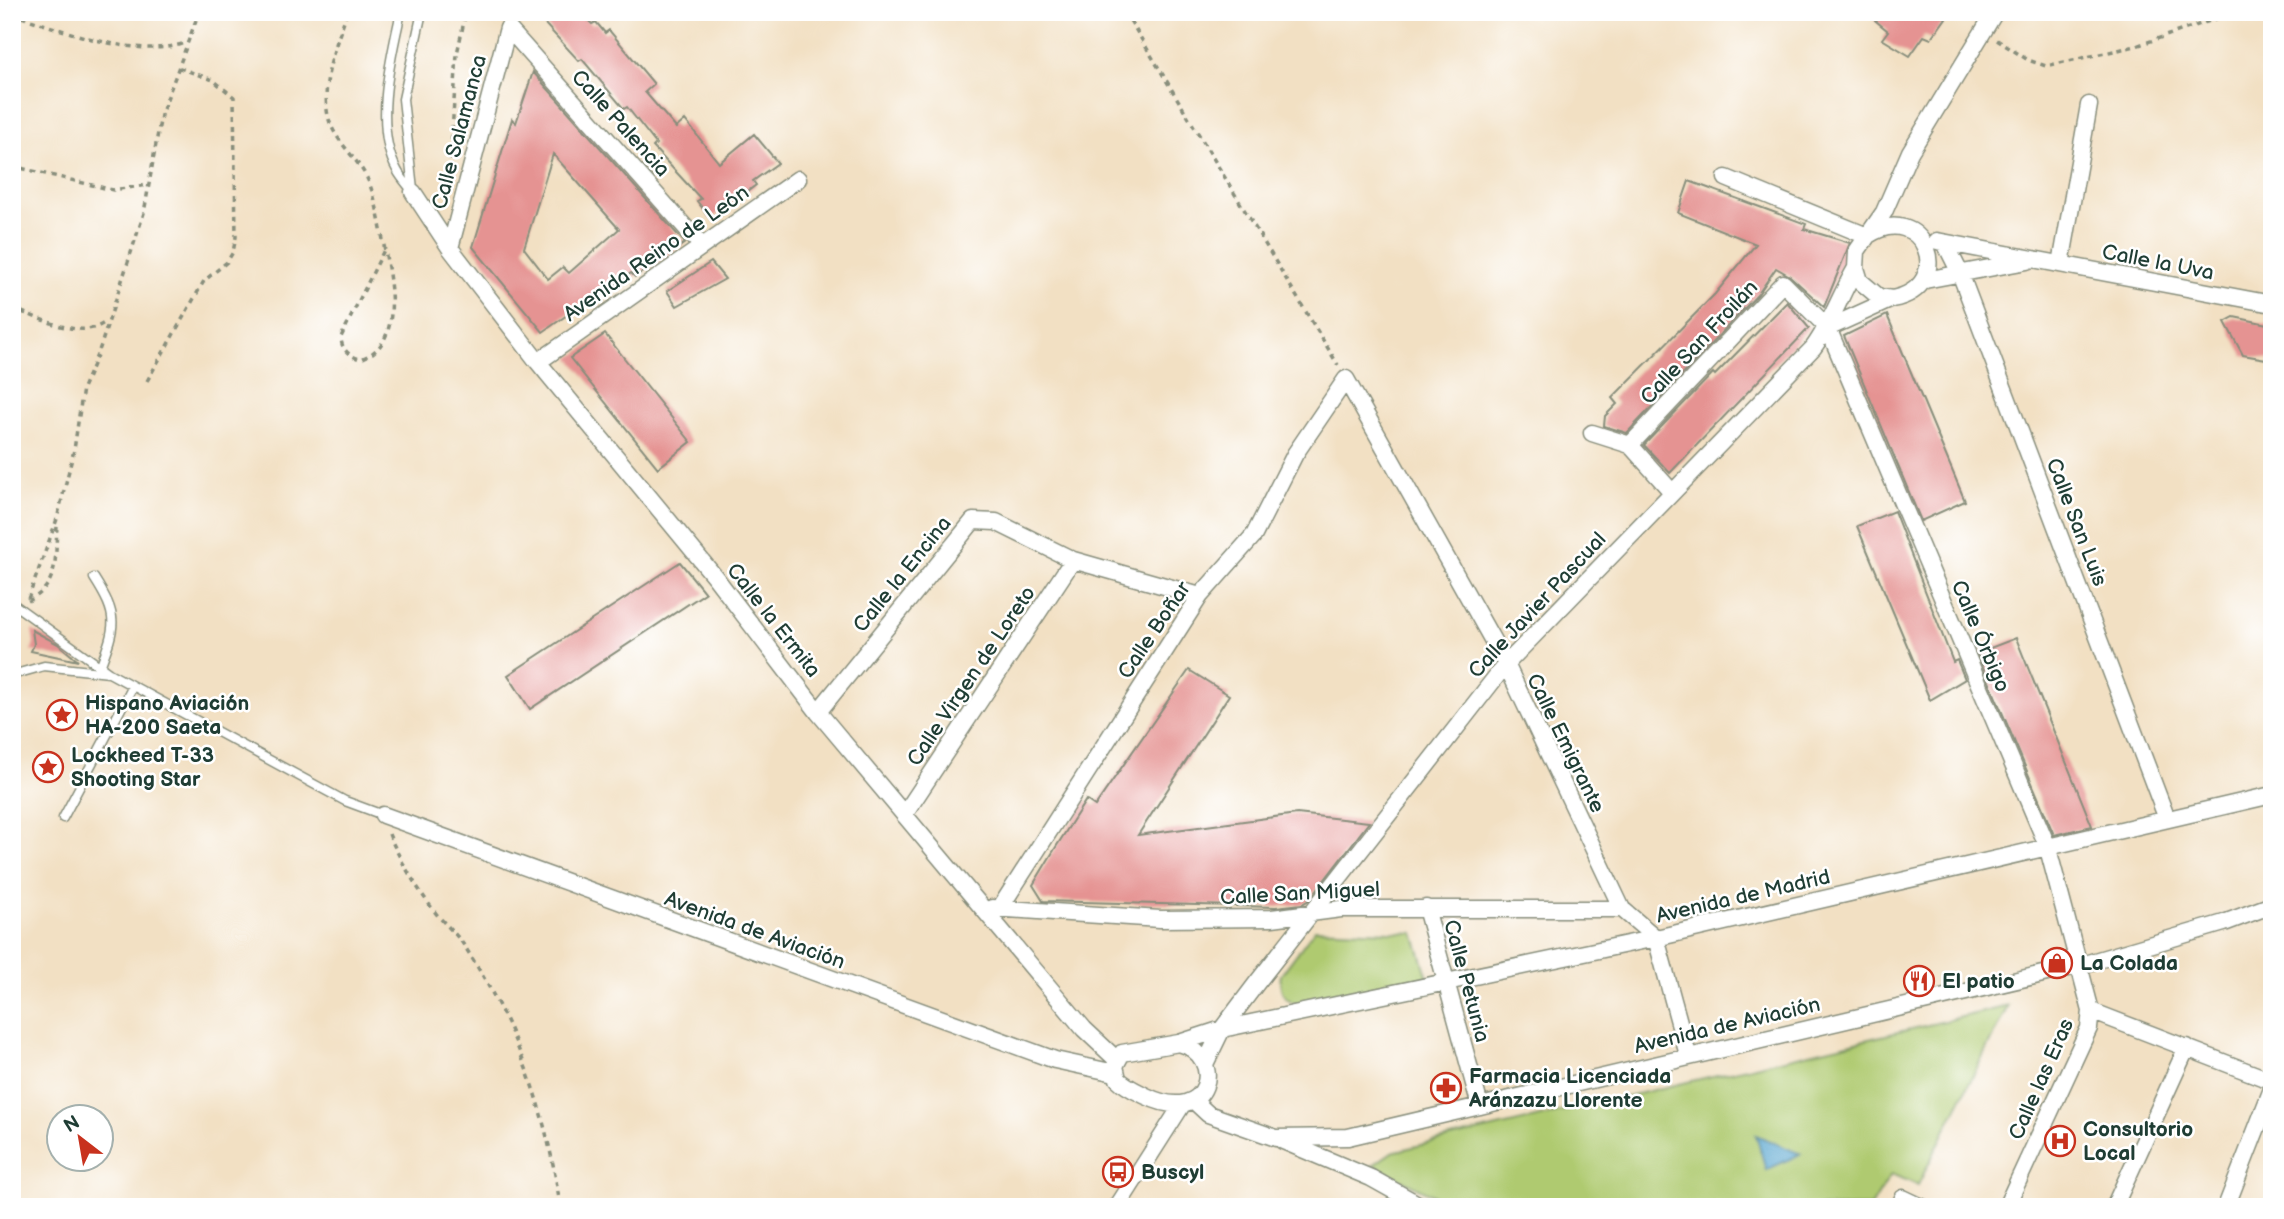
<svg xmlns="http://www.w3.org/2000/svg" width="2284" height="1219" font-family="'Balsamiq Sans',sans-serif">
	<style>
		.green { fill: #afca70; stroke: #678452; stroke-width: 2 }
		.water { fill: #52a3cd; stroke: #387080; stroke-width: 2 }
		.building { fill: #e59392; fill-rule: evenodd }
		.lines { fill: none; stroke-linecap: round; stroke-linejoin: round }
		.service-casing { stroke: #888e7c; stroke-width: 11 }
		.minor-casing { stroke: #888e7c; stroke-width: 19 }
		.path { stroke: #888e7c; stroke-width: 3.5; stroke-dasharray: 5 5; stroke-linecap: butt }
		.service { stroke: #fff; stroke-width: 8 }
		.minor { stroke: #fff; stroke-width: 16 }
		.labels { text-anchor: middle; stroke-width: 5; stroke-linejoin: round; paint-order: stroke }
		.street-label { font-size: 21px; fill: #1f3d34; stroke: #fff }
		.poi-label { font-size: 21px; font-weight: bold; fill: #1f3d34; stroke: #fff; text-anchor: start }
	</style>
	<rect width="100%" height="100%" fill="#fff"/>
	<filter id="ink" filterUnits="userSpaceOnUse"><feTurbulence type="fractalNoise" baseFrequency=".0143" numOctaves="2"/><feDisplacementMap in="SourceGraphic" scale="14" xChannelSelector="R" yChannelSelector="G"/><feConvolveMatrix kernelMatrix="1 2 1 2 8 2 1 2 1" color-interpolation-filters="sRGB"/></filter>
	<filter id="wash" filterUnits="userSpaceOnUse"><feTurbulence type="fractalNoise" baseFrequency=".00686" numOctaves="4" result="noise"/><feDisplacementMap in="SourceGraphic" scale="28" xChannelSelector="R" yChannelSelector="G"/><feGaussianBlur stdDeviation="1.57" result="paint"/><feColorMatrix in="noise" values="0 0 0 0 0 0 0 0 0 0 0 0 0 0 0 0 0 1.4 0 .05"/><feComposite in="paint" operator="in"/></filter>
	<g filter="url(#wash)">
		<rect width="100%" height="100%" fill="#f2e0c3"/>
		<path class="green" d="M1315,929L1414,933L1428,978L1301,1005C1285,1001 1278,992 1281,975Z
			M2008,1006L1918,1185L1891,1174L1871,1207H1456L1373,1165L1392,1152Z"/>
		<path class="water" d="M1756,1135L1801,1154L1766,1170Z"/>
		<g id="blocks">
			<path class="building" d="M547,12H579L592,24L596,22L605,33L609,30L654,84L645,92L676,128L685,120L719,163L754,134L778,163L753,181L756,185L711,219L697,201L701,199L653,147L656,144L627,107L624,109L582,59L579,61L544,23Z
				M1865,12H1936L1946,18L1931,39L1924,36L1910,56L1882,39L1888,31Z
				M533,72L685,243L635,277L631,273L589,304L587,301L543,332L473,247L512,119L516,123ZM553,154L619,229L569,273L563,267L548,279L524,248Z
				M1689,181L1806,224L1804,229L1850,243L1824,307L1790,276L1776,268L1758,294L1627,433L1604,426L1605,416L1617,404L1612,398L1715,294L1756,244L1678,213Z
				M711,262L725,279L677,306L667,291Z
				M1787,302L1809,328L1670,473L1644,445L1713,373L1715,375Z
				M1887,315L1965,501L1921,521L1844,336Z
				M2234,317L2272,325V360L2243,355L2225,322Z
				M605,334L691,442L658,468L570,358Z
				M1894,511L1953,662L1957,660L1965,679L1930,700L1857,526Z
				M680,562L705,593L530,709L508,675Z
				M32,630L58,644L78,661L31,651L34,644Z
				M2016,638L2092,826L2054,835L1977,653Z
				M1189,670L1229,695L1138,835L1297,814L1369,822L1309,900L1302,904L1276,907L1043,901L1033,885L1056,847L1086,800L1095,806Z"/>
		</g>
	</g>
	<g filter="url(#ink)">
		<use href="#blocks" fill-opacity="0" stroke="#888e7c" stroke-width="2"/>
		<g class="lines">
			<g class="service-casing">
				<path id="service" d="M401,12C391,57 373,127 397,170C401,178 408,185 413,192
					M413,189L403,99L422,12
					M94,578C119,617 116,625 100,667
					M12,603L109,673L345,801L383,815
					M12,675L44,666L109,673
					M63,818L133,686"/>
			</g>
			<g class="minor-casing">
				<path id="minor" d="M508,28L702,246
					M1726,178L1867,236
					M413,192L450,248L538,362L715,577L818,712L1084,1029L1117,1060
					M1867,236C1923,198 1959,286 1892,299L1879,297L1860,281L1856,268L1857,251L1884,212L1910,152L1995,12
					M1937,241L2272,304
					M1945,243L1960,273L2167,819
					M450,248L508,28
					M2061,264L2089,105
					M1925,280L2027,261
					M1828,328L1892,299
					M538,362L798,179
					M1592,433L1630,445L1672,492
					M1630,445L1783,283L1828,328L2047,845L2091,1011L2089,1028L2006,1207
					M818,712L973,521L996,522L1073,560L1200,596
					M383,815L1055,1060L1115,1073
					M904,815L1073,560
					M992,908L1160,919L1272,918L1341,909H1622
					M1000,908L1200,596L1254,535L1295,454L1346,379L1506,664L1622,909L1656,938L1688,1055
					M1426,908L1480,1106
					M2091,1011L2272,1081
					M1179,1043L1222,1029L1656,938L2272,795
					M1179,1043C1226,1055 1212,1128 1146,1096C1136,1091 1126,1087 1118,1079L1115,1066L1122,1053Z
					M1205,1064L1222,1029L1256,984L1506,664L1813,348C1831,324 1840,295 1856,268
					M1193,1100L1208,1114L1276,1138L1348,1137L2081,965L2224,923L2272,905
					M1283,1141L1371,1178L1423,1207
					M1117,1207L1182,1105
					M1899,1207L1903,1198L1922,1207
					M2114,1207L2187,1047
					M2226,1207L2272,1089"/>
			</g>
			<path class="path" d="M347,12C336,45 321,80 328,116C334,141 356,156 367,178C376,198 379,219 383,240C389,274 407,345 360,359C349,356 341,349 341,337L384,250
				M1125,12L1338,365
				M12,14C61,29 135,60 185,43
				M1997,40L2028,60L2046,66L2136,46L2236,12
				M12,166L113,190L147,185
				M449,180L457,54L466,12
				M12,309C41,317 81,342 107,321
				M147,381L204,281L227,262L233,252L236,237L234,97L213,80L177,67
				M28,599L57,519L74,450L83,388L100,348L144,213L161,115L199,12
				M28,601C60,586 55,555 57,526
				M389,834C397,855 418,890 432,908C441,921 454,931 463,944C515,1022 548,1114 560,1207
				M1359,1207L1361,1199"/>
			<use href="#service" class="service"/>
			<use href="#minor" class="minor"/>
		</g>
	</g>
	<defs>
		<g id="sight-ring" transform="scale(1.575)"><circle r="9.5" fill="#fff" stroke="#c8321e" stroke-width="1.5"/><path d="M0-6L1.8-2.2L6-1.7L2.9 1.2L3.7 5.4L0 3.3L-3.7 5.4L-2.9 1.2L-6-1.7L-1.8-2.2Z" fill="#c8321e"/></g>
		<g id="shop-ring" transform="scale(1.575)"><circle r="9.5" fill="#fff" stroke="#c8321e" stroke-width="1.5"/><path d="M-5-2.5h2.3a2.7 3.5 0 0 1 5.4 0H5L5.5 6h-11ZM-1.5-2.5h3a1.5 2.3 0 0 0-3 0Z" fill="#c8321e"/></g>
		<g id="restaurant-ring" transform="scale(1.575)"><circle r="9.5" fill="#fff" stroke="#c8321e" stroke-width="1.5"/><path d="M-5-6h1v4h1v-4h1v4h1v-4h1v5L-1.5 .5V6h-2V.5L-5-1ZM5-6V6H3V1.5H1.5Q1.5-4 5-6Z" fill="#c8321e"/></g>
		<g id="pharmacy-ring" transform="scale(1.575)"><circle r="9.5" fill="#fff" stroke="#c8321e" stroke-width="1.5"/><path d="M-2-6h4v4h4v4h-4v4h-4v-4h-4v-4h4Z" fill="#c8321e"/></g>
		<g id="hospital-ring" transform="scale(1.575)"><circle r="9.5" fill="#fff" stroke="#c8321e" stroke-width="1.5"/><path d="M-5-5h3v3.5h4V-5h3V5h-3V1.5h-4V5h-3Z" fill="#c8321e"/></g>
		<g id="bus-ring" transform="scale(1.575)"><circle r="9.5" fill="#fff" stroke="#c8321e" stroke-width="1.5"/><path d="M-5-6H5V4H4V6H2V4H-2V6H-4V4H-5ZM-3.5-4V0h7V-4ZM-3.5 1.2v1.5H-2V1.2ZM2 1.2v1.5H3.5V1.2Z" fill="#c8321e"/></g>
	</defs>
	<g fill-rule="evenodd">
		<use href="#sight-ring" x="62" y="715"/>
		<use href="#sight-ring" x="48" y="767"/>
		<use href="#shop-ring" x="2057" y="963"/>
		<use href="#restaurant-ring" x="1919" y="981"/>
		<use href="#pharmacy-ring" x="1446" y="1088"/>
		<use href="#hospital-ring" x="2060" y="1141"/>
		<use href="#bus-ring" x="1118" y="1172"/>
	</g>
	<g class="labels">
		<g class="street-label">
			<text transform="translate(621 123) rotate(48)" y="7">Calle Palencia</text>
			<text transform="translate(459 132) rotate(-75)" y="7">Calle Salamanca</text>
			<text transform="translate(656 253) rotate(-35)" y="7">Avenida Reino de León</text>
			<text transform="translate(2158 262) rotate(11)" y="7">Calle la Uva</text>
			<text transform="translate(1699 342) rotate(-47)" y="7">Calle San Froilán</text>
			<text transform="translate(2077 522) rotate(69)" y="7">Calle San Luis</text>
			<text transform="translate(902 574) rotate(-51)" y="7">Calle la Encina</text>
			<text transform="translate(1537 605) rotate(-47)" y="7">Calle Javier Pascual</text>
			<text transform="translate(774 620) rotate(52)" y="7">Calle la Ermita</text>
			<text transform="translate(1154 630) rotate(-56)" y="7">Calle Boñar</text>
			<text transform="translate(1981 636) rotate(67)" y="7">Calle Órbigo</text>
			<text transform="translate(971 676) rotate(-56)" y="7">Calle Virgen de Loreto</text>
			<text transform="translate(1566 743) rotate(64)" y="7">Calle Emigrante</text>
			<text transform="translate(1300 893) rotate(-3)" y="7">Calle San Miguel</text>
			<text transform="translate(1743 896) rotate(-13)" y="7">Avenida de Madrid</text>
			<text transform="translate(755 930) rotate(20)" y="7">Avenida de Aviación</text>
			<text transform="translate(1467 981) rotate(75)" y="7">Calle Petunia</text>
			<text transform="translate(1727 1025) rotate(-13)" y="7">Avenida de Aviación</text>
			<text transform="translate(2041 1079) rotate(-66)" y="7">Calle las Eras</text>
		</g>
		<g class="poi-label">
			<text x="85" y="710">Hispano Aviación<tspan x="85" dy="24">HA-200 Saeta</tspan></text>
			<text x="71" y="762">Lockheed T-33<tspan x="71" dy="24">Shooting Star</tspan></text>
			<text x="2080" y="970">La Colada</text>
			<text x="1942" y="988">El patio</text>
			<text x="1469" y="1083">Farmacia Licenciada<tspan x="1469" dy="24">Aránzazu Llorente</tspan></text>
			<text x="2083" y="1136">Consultorio<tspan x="2083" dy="24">Local</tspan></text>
			<text x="1141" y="1179">Buscyl</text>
		</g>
	</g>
	<rect width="2284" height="1219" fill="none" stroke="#fff" stroke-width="42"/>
	<g transform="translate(80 1138) rotate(329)"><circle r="33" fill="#ffffff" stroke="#a5b1ae" stroke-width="2"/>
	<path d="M0-5L12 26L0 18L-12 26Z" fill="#c8321e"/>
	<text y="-10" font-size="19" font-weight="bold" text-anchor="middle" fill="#1f3d34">N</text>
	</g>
</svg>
